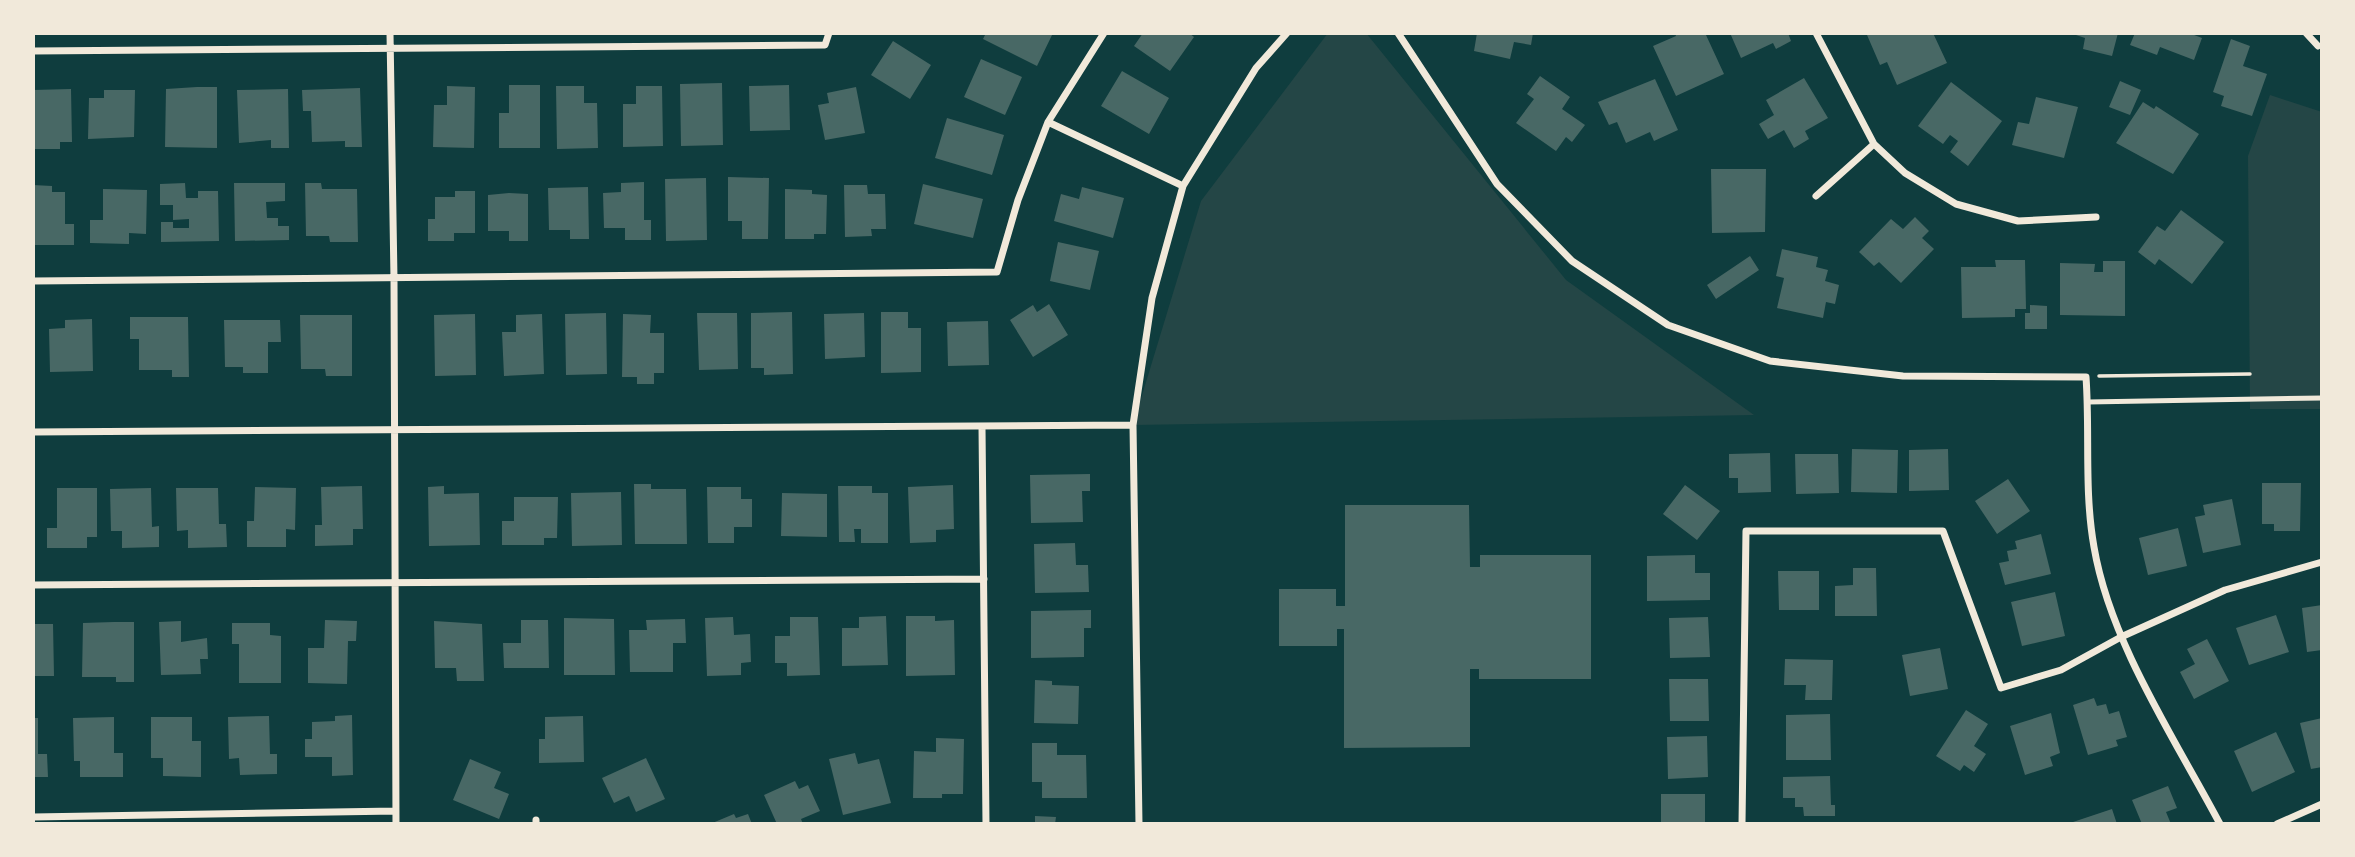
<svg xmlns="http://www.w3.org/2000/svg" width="2355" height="857" font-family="'Exo 2',sans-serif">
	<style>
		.green { fill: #244646 }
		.building { fill: #486865 }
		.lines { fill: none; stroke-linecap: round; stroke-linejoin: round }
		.path { stroke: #f1e9da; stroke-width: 3.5 }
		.service { stroke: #f1e9da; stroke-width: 5 }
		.minor { stroke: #f1e9da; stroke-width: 7 }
	</style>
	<rect width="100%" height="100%" fill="#0f3d3e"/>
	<path class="green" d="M1328,33H1366L1566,280L1754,415L1133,425L1201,201Z
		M2270,95L2322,112V409H2250L2248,156Z"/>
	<path class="building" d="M986,33H1053L1037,66L983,39Z
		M1143,33H1189L1194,37L1170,71L1134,46Z
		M1477,33H1533L1531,45L1514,42L1510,59L1474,51Z
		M1675,33H1711L1706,35L1724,74L1676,96L1653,46L1676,36Z
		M1730,33H1788L1791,41L1776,49L1773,43L1741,58Z
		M1870,33H1933L1947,63L1897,85L1887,62L1880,65L1867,35Z
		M2070,33H2118L2112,56L2083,49L2085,38Z
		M2135,33H2189L2202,38L2194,60L2160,47L2157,55L2130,45Z
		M2231,39L2250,46L2243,66L2267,74L2252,116L2221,106L2224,96L2213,92Z
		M893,41L931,65L910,99L871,75Z
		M981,59L1022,77L1005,115L964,97Z
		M1122,71L1169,98L1149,134L1101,106Z
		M1540,76L1570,97L1562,109L1585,125L1572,142L1566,137L1556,151L1516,123L1534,99L1527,94Z
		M1804,78L1828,118L1805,131L1809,139L1794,148L1784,130L1768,139L1759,124L1774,115L1766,100Z
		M1655,79L1678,130L1654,141L1650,132L1626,143L1617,122L1609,125L1598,102Z
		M2120,81L2141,90L2130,115L2109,107Z
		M1951,82L2002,121L1968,166L1950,152L1958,141L1950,135L1943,144L1918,126Z
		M722,83L723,145L681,146L680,84Z
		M509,85H540V148H499V113H509Z
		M789,85L790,130L750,131L749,86Z
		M447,86L475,87L474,148L433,147L434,105H447Z
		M556,86H584V103H597L598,148L557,149Z
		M636,86H662L663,146L623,147V104H636Z
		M197,87H217V148L165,147L166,89Z
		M856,87L865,133L825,140L818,105L829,103L827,93Z
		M360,88L362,147H345V141L312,142L311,111H303L302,90Z
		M71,89L72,142H60V149H33V90Z
		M288,89L289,148H271V140L239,143L237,90Z
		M104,90H135L134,137L88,139L89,98H104Z
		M2036,97L2078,107L2064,158L2012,145L2018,122L2029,124Z
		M2143,102L2154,109L2156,106L2199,134L2173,174L2116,143Z
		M947,118L1004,135L992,175L935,158Z
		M1711,169H1766L1765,232L1712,233Z
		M728,177L769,178L768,239H742V221H728Z
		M706,178L707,240L666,241L665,179Z
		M644,182V220H651V240H625V228H604L603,193L621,192V183Z
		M185,183L186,198H198V191H218L219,241L161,242V222H173V228H189V219L173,220V205H160V184Z
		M234,183H285V201L266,202L267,218H278V226H289V240L235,241Z
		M305,183H321L322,189H357L358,242H330L329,236H306Z
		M923,184L983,199L973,238L914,224Z
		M33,185L52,186V192H65V224H74V245H33Z
		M844,185H867L868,194H885L886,229H871L872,236L845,237Z
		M588,187L589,239H570V230H549L548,188Z
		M1082,187L1124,198L1113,238L1054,221L1061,194L1079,199Z
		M103,189L147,190L146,234L129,233V244L90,243V220H103Z
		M785,189L812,190V194L827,195L826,234H814V239H785Z
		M455,191H475V233H454V241H428V219H435V197H455Z
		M509,193L528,194V241H509V231H488V195Z
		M2181,210L2224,242L2192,284L2159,259L2155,265L2138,252L2157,226L2165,231Z
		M1915,217L1929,231L1922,238L1934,249L1901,283L1879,262L1874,266L1859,252L1891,219L1903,229Z
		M1058,242L1099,251L1090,290L1050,281Z
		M1782,249L1818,257L1816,267L1828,270L1825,281L1839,285L1835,304L1826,302L1823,318L1777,308L1784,278L1776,276Z
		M1750,256L1759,270L1716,299L1707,285Z
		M1995,260H2025L2026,309H2015V317L1962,318L1961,267H1996Z
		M2103,261H2125V316L2060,315V263L2095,264L2094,272H2103Z
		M1049,304L1068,335L1033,357L1010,320L1033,305L1037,312Z
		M2030,305L2047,306V329H2025V313H2030Z
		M792,312L793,374L764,375V368H751V313Z
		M881,312H908V328H921V372L881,373Z
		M606,313L607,374L566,375L565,314Z
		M697,313H737L738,369L699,370Z
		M864,313L865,357L825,359L824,314Z
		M475,314L476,375L435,376L434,315Z
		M542,314L544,374L504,376L502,332H516V315Z
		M623,314L651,315L650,333H664V373H654V384H637V377H622Z
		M300,315H352V376H326L325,369H301Z
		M130,317H188L189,377H172V370H139V339H130Z
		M92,319L93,371L50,372L49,329L65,328V320Z
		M224,320H280L281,342H268V373H243V367H225Z
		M988,321L989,365L948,366L947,322Z
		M1852,449L1898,450L1897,493L1851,492Z
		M1948,449L1949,490L1909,491V450Z
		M1770,453L1771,492L1738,493V478H1729V454Z
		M1795,454H1838L1839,493L1796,494Z
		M1090,474V491H1082L1083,522L1031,523L1030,475Z
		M2008,479L2030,511L1997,534L1975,501Z
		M2262,483H2301L2300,531H2274V524H2262Z
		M634,484H651V489H686L687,544H635Z
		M953,485L954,529L936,530V542L910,543L908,487Z
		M1685,485L1720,511L1697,540L1663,514Z
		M362,486L363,529H353V545L315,546V525H322L321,487Z
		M444,486V494L479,493L480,545L429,546L428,487Z
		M838,486H872V493H888V543H861V529H854L855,542H839Z
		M255,487L296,488L295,530L286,529V547H247V521H254Z
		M707,487H741V499H752V527H734V543H708Z
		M57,488H97V537H87V548H47V528H57Z
		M151,488L152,527L159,526V547L122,548V531H111L110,489Z
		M176,488H218L219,524H226L227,547L188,548V530L177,531Z
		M621,492L622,545L572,546L571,493Z
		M782,493L827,494V537L781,536Z
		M514,497H558L557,538H544V545H502V521H514Z
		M2232,499L2241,545L2203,553L2195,517L2205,515L2203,505Z
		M1345,505H1469L1470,567H1480V555H1591V679H1479V669H1470V747L1344,748V629H1337V646H1279V589H1336V606H1345Z
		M2178,528L2187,566L2148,575L2139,538Z
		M2041,534L2051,574L2005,585L1999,563L2009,561L2007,551L2017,549L2015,541Z
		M1075,543L1076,565H1088L1089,592L1035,593L1034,544Z
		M1695,555V573H1710V600L1647,601V556Z
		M1853,568H1876L1877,616H1835V586L1853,585Z
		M1778,571H1819V610H1779Z
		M2055,592L2065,636L2022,646L2011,602Z
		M2322,605V650L2307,652L2302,608Z
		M1091,610V628H1084V657L1031,658V611Z
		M2276,615L2289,652L2249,665L2236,628Z
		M886,616L888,665L842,666V628H859V617Z
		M906,616H935V621L954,620L955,675L906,676Z
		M733,617L734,635L750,634L751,662L741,663V675L707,676L705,618Z
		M790,617H818L820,675L787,676V663H775V636H790Z
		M1708,617L1710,657L1670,658L1669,618Z
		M564,618L614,619L615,675H564Z
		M685,619L686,643H673V672H630L629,630H647L646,620Z
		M325,620L357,621L356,641H348L347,684L308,683V648H324Z
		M521,620H548L549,668H504L503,643H521Z
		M181,621V642L207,638L208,659H200L201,674L161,675L159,622Z
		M434,621L482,624L484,681H457L456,668H435Z
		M114,622H134V682H116V677H82L83,623Z
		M232,623H270V635L281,636V683H239V644H232Z
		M33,624H53L54,676H33Z
		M2207,639L2229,681L2194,699L2180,672L2195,664L2187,649Z
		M1940,648L1948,689L1910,696L1902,655Z
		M1785,659L1833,660L1832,700H1805L1806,685H1784Z
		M1669,679H1708L1709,721H1670Z
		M1035,680L1052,681V685L1079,686L1078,724L1034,723Z
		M2094,698L2097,706L2106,704L2109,714L2119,711L2127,737L2116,740L2118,746L2088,755L2073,705Z
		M1966,710L1988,724L1974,746L1986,754L1974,772L1964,765L1960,771L1936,756Z
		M2051,713L2060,753L2050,757L2053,766L2025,775L2010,726Z
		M1830,714L1831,760H1786V715Z
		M352,715L353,775L332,776V757H305V739H312V722L335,721V716Z
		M269,716L270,754H277V774L240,775L239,758L229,759L228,717Z
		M583,716L584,762L539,763V739H545V717Z
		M114,717V753H123V777H80V761H74L73,718Z
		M151,717H192V741H201V777L163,776V758H151Z
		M33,718H38V754H47L48,777H33Z
		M2322,718V767L2311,769L2300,723Z
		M2276,732L2295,772L2252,792L2234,751Z
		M1707,736L1708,777L1668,779L1667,737Z
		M936,738L964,739L963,794H942V798H913L914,751L936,752Z
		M1032,743H1057V755H1086L1087,798H1042V782H1032Z
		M855,753L858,764L879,759L891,803L843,815L829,759Z
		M646,758L665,799L636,812L629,796L614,803L602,778Z
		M470,759L501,772L494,788L509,794L499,819L453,800Z
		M1830,776L1831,805H1835V816H1804L1803,807H1795V798H1783V777Z
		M795,781L799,789L808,785L820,811L801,819L803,824H777L764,795Z
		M2168,786L2177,808L2166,812L2171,824H2142L2132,800Z
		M1661,794H1705V824H1661Z
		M2112,809L2117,824H2070V823Z
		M734,814L736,818L748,814L752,824H710Z
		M1035,816L1056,817L1055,824H1035Z"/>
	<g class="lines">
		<path class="path" d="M2099,376L2250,374"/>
		<path class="service" d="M2088,402L2322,398"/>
		<path class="minor" d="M390,33L394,279L396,824
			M1398,33L1497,184L1572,261L1668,325L1770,361L1903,376L2086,377C2090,434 2084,491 2094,547C2110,642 2175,739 2220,824
			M1816,33L1874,144L1905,173L1956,204L2018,221L2096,217
			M2306,33L2318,46
			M33,51L825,45L829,33
			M1048,122L1183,186
			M1816,196L1874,144
			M33,281L997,272L1018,200L1048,122L1104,33
			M982,427L986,824
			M33,432L1133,425
			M33,585L984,579
			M33,817L396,811
			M536,824V820
			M1139,824L1133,425L1152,298L1183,186L1256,68L1287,33
			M1742,824L1746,531H1943L2001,688L2061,670L2121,637L2225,590L2322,562
			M2277,824L2322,804"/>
	</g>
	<rect width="2355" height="857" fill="none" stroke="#f1e9da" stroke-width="70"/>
</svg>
